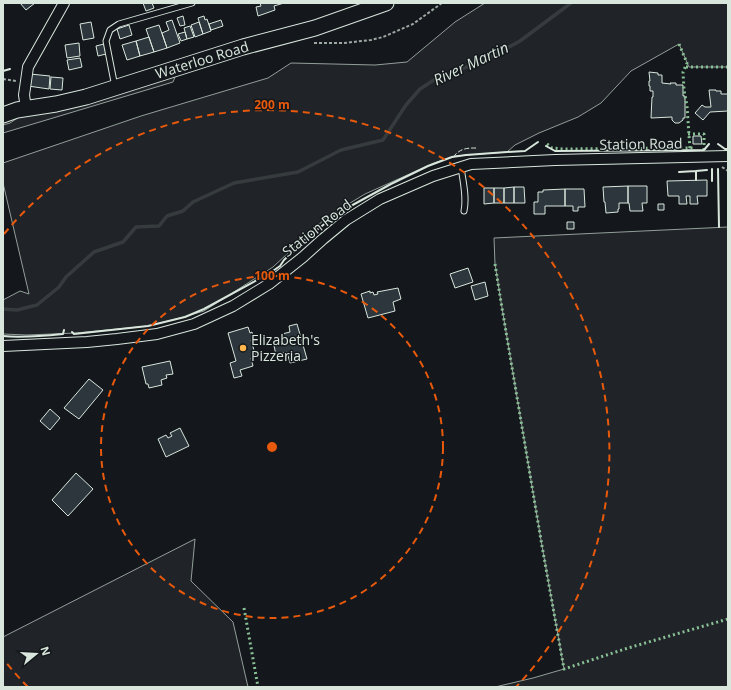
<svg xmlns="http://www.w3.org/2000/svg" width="731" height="690" font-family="'Open Sans',sans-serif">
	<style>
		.green { fill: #202428; stroke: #939e99 }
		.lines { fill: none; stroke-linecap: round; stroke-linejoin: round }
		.stream { stroke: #363b3e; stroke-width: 3.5 }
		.building { fill: #2c363c; stroke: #d8e6dc }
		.lane-casing { stroke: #d8e6dc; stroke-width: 7 }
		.street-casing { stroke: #d8e6dc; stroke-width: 12 }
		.secondary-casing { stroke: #d8e6dc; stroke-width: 17 }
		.path { stroke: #9da8a2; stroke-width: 2; stroke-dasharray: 3 2; stroke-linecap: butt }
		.lane { stroke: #14181c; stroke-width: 5 }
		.street { stroke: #14181c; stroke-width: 10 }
		.secondary { stroke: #14181c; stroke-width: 15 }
		.hedge { stroke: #8ac095; stroke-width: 3; stroke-dasharray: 2 3; stroke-linecap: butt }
		.fence { stroke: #d8e6dc; stroke-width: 1; stroke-dasharray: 5 2; stroke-linecap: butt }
		.wall { stroke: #d8e6dc; stroke-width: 2 }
		.ring { fill: none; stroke: #e8590c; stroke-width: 2; stroke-dasharray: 7 5 }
		.poi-dot { fill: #ffb74d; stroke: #14181c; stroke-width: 1.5 }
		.labels { text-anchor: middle; stroke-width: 3; stroke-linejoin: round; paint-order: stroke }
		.street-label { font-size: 14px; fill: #d8e6dc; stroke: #14181c }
		.poi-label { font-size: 14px; fill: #d8e6dc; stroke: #14181c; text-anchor: start }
		.water-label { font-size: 15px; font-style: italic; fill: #d8e6dc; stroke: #14181c }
		.centre { fill: #e8590c; stroke: #14181c; stroke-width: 2 }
		.ring-label { font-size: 12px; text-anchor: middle; font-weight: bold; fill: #e8590c; stroke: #14181c; stroke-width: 3; stroke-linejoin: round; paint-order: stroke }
	</style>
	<rect width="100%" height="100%" fill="#14181c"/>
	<path class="green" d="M485,3H728V67H689L679,44L631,71L601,103L578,117L539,133L515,145L507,152L455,156L434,163L365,194L327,217L273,267L204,311L180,318L148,326L76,333L27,335L3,334V300L20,291L29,294L3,183V163L141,116L268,78L291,63L375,65L407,62L455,22Z
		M177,72L173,82L3,133V125L10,123L19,117Z
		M728,227V687H495L533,678L564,669L542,546L501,302L495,264L494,238Z
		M195,539L191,581L233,622L248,687H3V637Z"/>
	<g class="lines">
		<path class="stream" d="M3,309L17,310L37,305L59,287L66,277L94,252L123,242L136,227L159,226L167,216L183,211L193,202L234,183L298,172L341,150L383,140L406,105L420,89L437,78L483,61L520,41L571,3"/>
	</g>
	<path class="building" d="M20,3H35L26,10Z
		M143,3H152L154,8L146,11Z
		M260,3H284L274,6L275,10L258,16L256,7L261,6Z
		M183,16L185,25L180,26L177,18Z
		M204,16L205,20L207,19L211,31L203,34L198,18Z
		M172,20L180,43L167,48L162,33L169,30L166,22Z
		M221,20L223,26L211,30L209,24Z
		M91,22L94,38L83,40L80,24Z
		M199,22L203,34L195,37L191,25Z
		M129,25L132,35L120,39L117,29Z
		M159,25L167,48L154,52L146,29Z
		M190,26L194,37L187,39L184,28Z
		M185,32L187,39L181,41L178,34Z
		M149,37L154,52L140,56L136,41Z
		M136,41L140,56L127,60L122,45Z
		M79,43L80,56L67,58L65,45Z
		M104,44L106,54L98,56L96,46Z
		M80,58L82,67L69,70L67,60Z
		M649,72L658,73V75H662V83L671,84L670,83H676V85H683V96H685V118H683V120L679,123H675L672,120V117L651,118L652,97H653V91H650V86H649V81H650Z
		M30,74L50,76L49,89L28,86Z
		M51,77L63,78L62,90L50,89Z
		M709,90H716V91H721V94H728V111L710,112L703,120L695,113L702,105L705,107H711Z
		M693,136H701L702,144H693Z
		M707,180V196H697L698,204H690V196H686L687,204H679V196H668L667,181Z
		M628,186V203H619V209H618V212L606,213L605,202H604L603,187Z
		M628,186H647V203H642L643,211H630L629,203H628Z
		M514,187H524L525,203H514Z
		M514,187V203H504V188Z
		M484,188H494V203L484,204Z
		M494,188H504V203H494Z
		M565,189V206H545V214H534V202H538V192H543V190Z
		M565,189H584L585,207H578V211H573V206H565Z
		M658,204H664V210H658Z
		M567,222H574V229H567Z
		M468,268L473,282L455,288L450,274Z
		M485,282L488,296L475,300L471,286Z
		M398,288L401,299L393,302L395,311L368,318L361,294L370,291V293L373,292L374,295L378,294L377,292Z
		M297,324L307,359L290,363L287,352L276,355L273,341L283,338L282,334L290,332L289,326Z
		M248,327L250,333L252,332L254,339L251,340L256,357L251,358L253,366L240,370L242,376L234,378L230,363L236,361L228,333Z
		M170,361L173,374L166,375L167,378L161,380L162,385L149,388L148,384H146L142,367Z
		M89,379L103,390L79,419L64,408Z
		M50,409L60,418L50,430L40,421Z
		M180,428L189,446L166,457L158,439L166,435L168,438L172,436L170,433Z
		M76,473L93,489L68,516L52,500Z"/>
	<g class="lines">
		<g class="lane-casing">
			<path id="lane" d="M115,87L106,41L110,30L119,24L192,3
				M461,167C463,182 467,197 464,211"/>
		</g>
		<g class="street-casing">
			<path id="street" d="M26,108L24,95L28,67L64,3
				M3,346L87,342L117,339L157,334L194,324L233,306L269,284L303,257L323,239L346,220L380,199L433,176L471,164L555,160L728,156"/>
		</g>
		<g class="secondary-casing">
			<path id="secondary" d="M3,115L17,110L56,104L86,97L243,47L315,28L386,3"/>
		</g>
		<path class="path" d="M314,43H344L371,40L383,37L413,24L442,3
			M3,79L16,81
			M722,167L728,171"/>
		<use href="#lane" class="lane"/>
		<use href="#street" class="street"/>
		<use href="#secondary" class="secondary"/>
		<path class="hedge" d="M679,44L687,63L683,72L684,90L687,106L690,150
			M686,67H728
			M688,134H704V150
			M547,144L552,148L564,149L694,148
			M495,264L501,302L542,546L564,669L628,648L728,619
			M244,608L258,687"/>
		<path class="fence" d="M453,157C461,148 466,148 478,148"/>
		<path class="wall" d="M3,71L10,69
			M718,144L725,149H728
			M546,146L555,151L704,150L709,144
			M712,169V181
			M718,169L719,227
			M679,172L696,171
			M696,180V171L707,170
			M72,332L74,334L148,326L185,317L204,309L270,273L280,266L284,260L307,238L338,213L391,184L428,166L452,157L466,155L507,152L525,151L538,142
			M3,336C23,338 43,336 63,334L64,330"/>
	</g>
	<g class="ring">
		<circle cx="272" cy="447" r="171"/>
		<path d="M28 687A342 342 0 0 1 4 660M4 234A342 342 0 1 1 516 687"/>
	</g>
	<circle class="poi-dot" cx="243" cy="348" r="4"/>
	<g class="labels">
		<g class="street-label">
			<text transform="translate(202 60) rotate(-17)" y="5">Waterloo Road</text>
			<text transform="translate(641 144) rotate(-1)" y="5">Station Road</text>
			<text transform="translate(317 228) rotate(-38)" y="5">Station Road</text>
		</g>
		<g class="poi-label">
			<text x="251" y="345">Elizabeth's<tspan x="251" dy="16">Pizzeria</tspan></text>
		</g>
		<g class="water-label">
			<text transform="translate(471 64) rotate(-25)" y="5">River Martin</text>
		</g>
	</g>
	<circle cx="272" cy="447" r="6" class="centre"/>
	<g class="ring-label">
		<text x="272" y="109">200 m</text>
		<text x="272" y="280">100 m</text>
	</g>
	<rect width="731" height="690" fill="none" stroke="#d8e6dc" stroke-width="8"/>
	<g transform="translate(36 654) rotate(72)" stroke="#14181c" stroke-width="3" paint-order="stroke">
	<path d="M0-3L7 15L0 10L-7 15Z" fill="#d8e6dc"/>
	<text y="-6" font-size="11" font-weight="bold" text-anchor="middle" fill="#d8e6dc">N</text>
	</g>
</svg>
